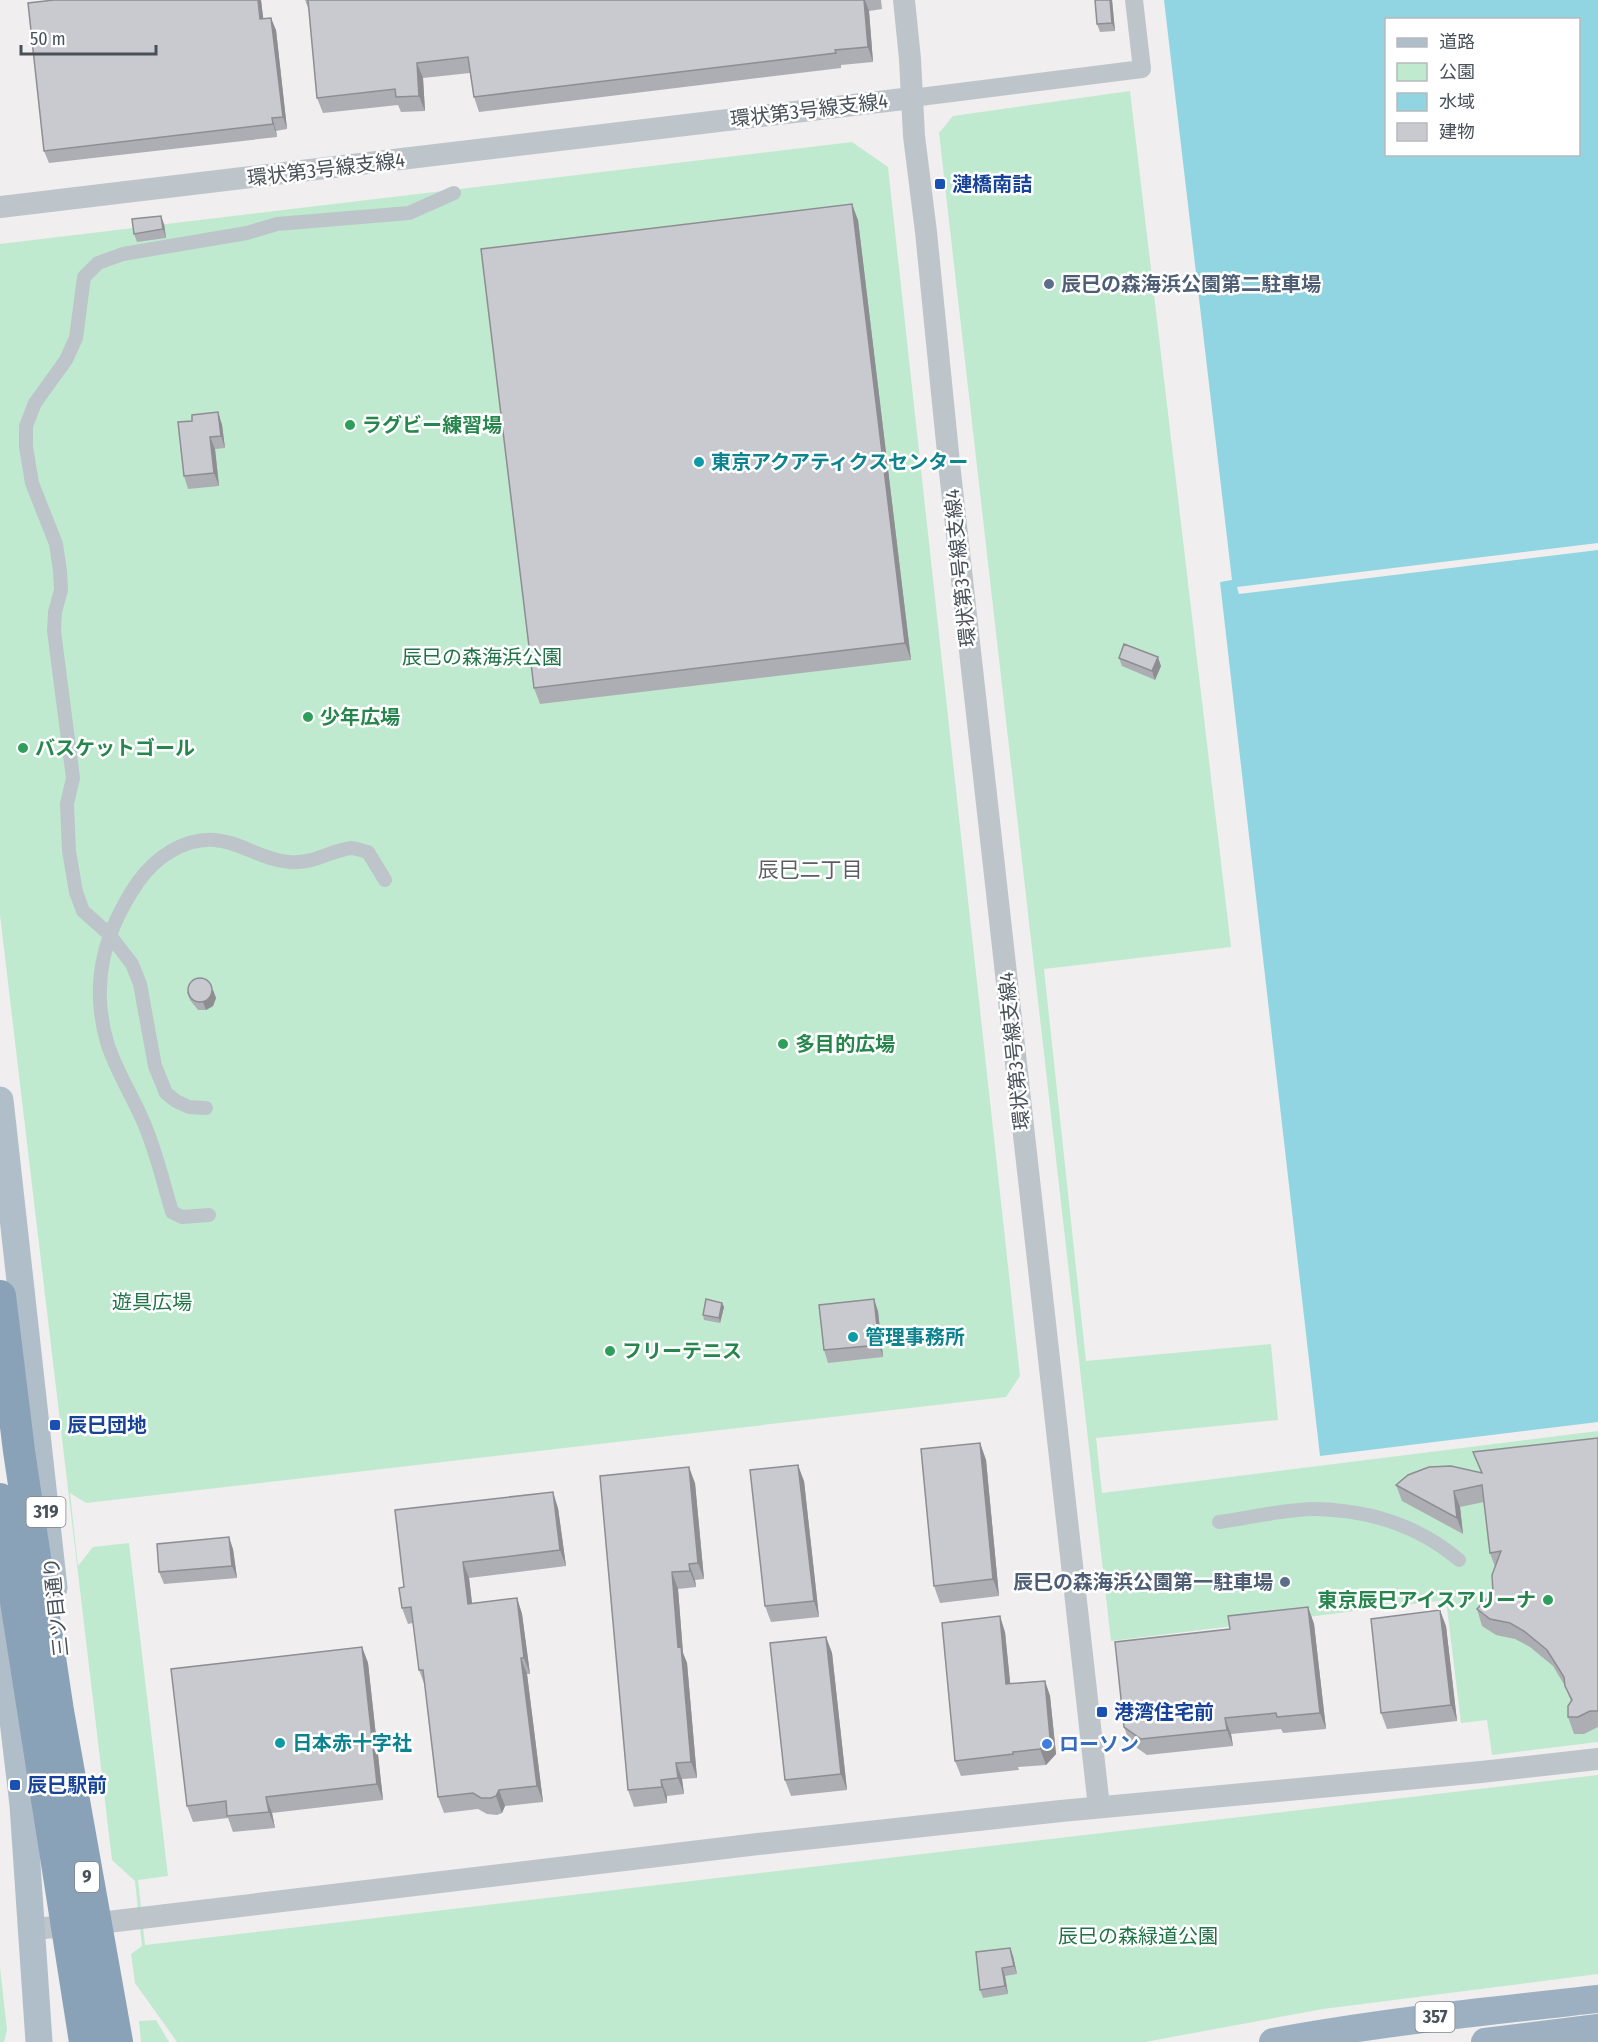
<svg xmlns="http://www.w3.org/2000/svg" width="1598" height="2042" font-family="'Fira Sans Condensed','Noto Sans JP',sans-serif">
	<style>
		.green { fill: #c0eacf }
		.water { fill: #91d5e3; fill-rule: evenodd }
		.pier { fill: #f0eeee }
		.lines { fill: none; stroke-linecap: round; stroke-linejoin: round }
		.pedestrian { stroke: #bdc5cb; stroke-width: 14 }
		.minor { stroke: #bdc5cb; stroke-width: 18 }
		.tertiary { stroke: #bdc5cb; stroke-width: 22 }
		.primary { stroke: #b0beca; stroke-width: 27 }
		.trunk { stroke: #9db0c1; stroke-width: 28 }
		.motorway { stroke: #8aa2b8; stroke-width: 32 }
		.wall { fill: #adaeb3 }
		.shaded-wall { fill: #8d8d92 }
		.building { fill: #c9cad0; stroke: #8d8d92; stroke-width: 1.5 }
		.transit-dot { fill: #1a4fb4; stroke: #fff; stroke-width: 2 }
		.service-dot { fill: #5c6f8a; stroke: #fff; stroke-width: 2 }
		.leisure-dot { fill: #2e9e5b; stroke: #fff; stroke-width: 2 }
		.culture-dot { fill: #0f9aa8; stroke: #fff; stroke-width: 2 }
		.shop-dot { fill: #3f7fe0; stroke: #fff; stroke-width: 2 }
		.labels { text-anchor: middle; stroke-width: 5; stroke-linejoin: round; paint-order: stroke }
		.shield { fill: #fff; stroke: #7f858b; stroke-width: 1.5 }
		.shield-label { font-size: 18px; font-weight: bold; fill: #485159 }
		.street-label { font-size: 20px; fill: #485159; stroke: #fff }
		.transit-label { font-size: 20px; font-weight: bold; fill: #164399; stroke: #fff; text-anchor: start }
		.service-label { font-size: 20px; font-weight: bold; fill: #4e5e75; stroke: #fff; text-anchor: start }
		.leisure-label { font-size: 20px; font-weight: bold; fill: #27864d; stroke: #fff; text-anchor: start }
		.culture-label { font-size: 20px; font-weight: bold; fill: #0d838f; stroke: #fff; text-anchor: start }
		.park-label { font-size: 20px; fill: #207346; stroke: #fff }
		.shop-label { font-size: 20px; font-weight: bold; fill: #366cbe; stroke: #fff; text-anchor: start }
		.neighbourhood-label { font-size: 21px; fill: #5b5e62; stroke: #fff }
	</style>
	<rect width="100%" height="100%" fill="#f0eeee"/>
	<path class="green" d="M1130,91L1231,947L1044,969L1086,1361L1271,1344L1278,1420L1096,1438L1102,1493L1598,1431V1742L1492,1755L1487,1720L1461,1723L1446,1600L1111,1641L939,133L953,116Z
		M852,142L888,167L1020,1376L1006,1397L86,1503L70,1493L78,1566L93,1547L129,1543L168,1876L138,1880L145,1945L1598,1775V1974L1323,2009L1145,2042H177L135,1983L131,1954L142,1946L135,1881L112,1860L0,915V244Z
		M0,1967L7,2030L4,2042H0Z
		M156,2020L169,2042H141L139,2021Z"/>
	<path class="water" d="M1164,0H1598V1422L1320,1456L1220,582L1232,580ZM1386,20H1578V154H1386Z"/>
	<path class="pier" d="M1598,543V550L1239,594L1237,587Z"/>
	<g class="lines">
		<path class="pedestrian" d="M206,1108L189,1107L176,1101L166,1093L155,1066L140,984L132,964L109,934L83,911L76,892L69,851L67,804L73,778L54,631L55,612L61,590L60,571L56,544L32,483L26,447V426L35,403L66,360L76,338L84,277L98,263L123,254L247,233L277,224L409,213L454,193
			M209,1215L182,1217L172,1212C163,1182 156,1150 143,1121C132,1095 115,1069 107,1042C90,983 104,932 138,882C155,858 183,838 215,840C241,842 262,860 289,862C315,864 329,851 351,848C356,848 363,851 368,852L385,880
			M1219,1522C1249,1518 1285,1509 1315,1509C1368,1510 1418,1525 1459,1560"/>
		<path class="minor" d="M912,98L1142,69L1134,0"/>
		<path class="tertiary" d="M904,0L910,59L914,136L926,232L949,463L1099,1807
			M0,207L912,98
			M32,1929L91,1924L758,1844L1061,1811L1481,1772L1598,1759"/>
		<path class="primary" d="M0,1100L54,1588
			M0,1610L23,1805L39,2042"/>
		<path class="trunk" d="M1273,2042C1381,2022 1489,2011 1598,1999
			M1485,2042L1598,2028"/>
		<path class="motorway" d="M0,1296L19,1451L58,1711L117,2042
			M0,1499L85,2042"/>
	</g>
	<path class="wall" d="M54,0H261L263,19L276,30L287,129L276,131L277,137L49,163L44,151Z
		M305,0H881L882,9L869,11L873,62L841,65V68L479,112L474,97L470,73L423,78L425,111L401,112L398,105L323,113L317,98L309,10Z
		M1112,0L1115,31L1100,32L1097,24Z
		M858,220L911,660L540,704L534,688Z
		M164,224L166,238L137,242L134,234Z
		M218,412L222,425L225,448L215,449L219,486L188,489L184,476L192,421Z
		M1119,658L1161,666L1155,680L1122,666Z
		M213,990L216,998L213,1006L206,1010H198L190,1000L187,992Z
		M722,1303L724,1307L720,1323L704,1320L703,1315Z
		M878,1311L883,1357L828,1363L824,1350Z
		M1598,1438V1727L1584,1734H1574L1568,1717L1571,1701L1565,1686L1553,1666L1530,1647L1515,1639L1496,1635L1482,1626L1477,1609L1493,1592L1495,1567L1490,1553L1484,1502L1460,1507L1463,1534L1402,1501L1396,1485L1481,1473Z
		M980,1443L986,1460L999,1596L940,1603L934,1586Z
		M600,1476L695,1483L704,1579L695,1580L696,1587L678,1589L683,1653L687,1663L697,1778L682,1779L684,1794L667,1796V1803L634,1807L628,1790Z
		M804,1481L819,1617L771,1622L765,1606Z
		M558,1508L566,1566L469,1578L472,1603L517,1598L522,1614L530,1674H527L543,1802L505,1806L502,1813L497,1815L487,1814L478,1809L444,1813L438,1797L425,1686L419,1670L413,1623L408,1624L402,1608L404,1587Z
		M233,1549L237,1578L164,1584L159,1572Z
		M1308,1607L1314,1624L1326,1729L1283,1733L1281,1729L1231,1734L1233,1746L1147,1755L1130,1743L1124,1727L1230,1629Z
		M1446,1626L1457,1721L1387,1729L1381,1713Z
		M1005,1632L1010,1684L1045,1681L1050,1696L1056,1754L1046,1765L1018,1767L1019,1770L961,1776L955,1761Z
		M826,1637L832,1653L847,1790L791,1796L785,1780Z
		M362,1647L368,1663L383,1800L272,1813L275,1828L233,1832L228,1818L193,1822L187,1806Z
		M1013,1956L1017,1974L1005,1976L1008,1994L983,1998L980,1990Z"/>
	<path class="shaded-wall" d="M258,0H261L265,32L260,19Z
		M864,0H865L869,11L873,62L868,47Z
		M1110,0H1112L1115,31L1112,23Z
		M271,18L276,30L287,129L283,117Z
		M417,63L423,78L425,111L419,96Z
		M272,118L276,131L277,137L273,124Z
		M852,204L858,220L911,660L905,643Z
		M161,216L164,224L166,238L163,229Z
		M218,412L222,425L225,448L221,436Z
		M210,437L215,449L219,486L214,473Z
		M1158,657L1161,666L1155,680L1152,671Z
		M213,990L216,998L213,1006L206,1010L203,1002Z
		M874,1299L878,1311L883,1357L879,1345Z
		M722,1303L724,1307L720,1323L719,1318Z
		M980,1443L986,1460L999,1596L993,1579Z
		M798,1465L804,1481L819,1617L814,1601Z
		M689,1467L695,1483L704,1579L698,1563Z
		M1454,1491L1460,1507L1463,1534L1457,1518Z
		M553,1492L558,1508L566,1566L560,1550Z
		M229,1537L233,1549L237,1578L232,1566Z
		M463,1562L469,1578L474,1620L468,1604Z
		M689,1564L695,1580L696,1587L690,1571Z
		M672,1572L678,1589L683,1653L687,1663L697,1778L691,1762L678,1647Z
		M517,1598L522,1614L530,1674L524,1658Z
		M1308,1607L1314,1624L1326,1729L1320,1713Z
		M1440,1610L1446,1626L1457,1721L1451,1705Z
		M1000,1616L1005,1632L1012,1700L1006,1684Z
		M826,1637L832,1653L847,1790L841,1774Z
		M362,1647L368,1663L383,1800L377,1784Z
		M521,1658L527,1674L543,1802L537,1786Z
		M1045,1681L1050,1696L1056,1754L1046,1765L1040,1749Z
		M1225,1718L1231,1734L1233,1746L1227,1730Z
		M676,1763L682,1779L684,1794L678,1778Z
		M661,1780L667,1796V1803L662,1787Z
		M499,1790L505,1806L502,1813L496,1796Z
		M266,1797L272,1813L275,1828L269,1812Z
		M1010,1948L1013,1956L1017,1974L1014,1966Z
		M1002,1968L1005,1976L1008,1994L1005,1986Z"/>
	<path class="building" d="M54,0H258L260,19L271,18L283,117L272,118L273,124L44,151L28,3Z
		M308,0H864L868,47L835,50L836,53L474,97L468,57L417,63L419,96L396,97L395,89L317,98Z
		M1095,0H1110L1112,23L1097,24Z
		M852,204L905,643L534,688L481,249Z
		M161,216L163,229L134,234L132,219Z
		M218,412L221,436L210,437L214,473L184,476L178,422L192,421V415Z
		M1124,644L1158,657L1152,671L1119,658Z
		M188 990a12 12 0 1 1 24 0a12 12 0 1 1-24 0Z
		M706,1299L722,1303L719,1318L703,1315Z
		M874,1299L879,1345L824,1350L819,1305Z
		M1598,1438V1711H1590L1578,1717H1568V1706L1572,1700L1565,1686L1564,1677L1547,1650L1524,1631L1510,1623L1490,1619L1477,1609L1493,1592L1492,1575L1501,1551L1490,1553L1482,1485L1454,1491L1457,1518L1396,1485L1408,1475L1429,1467L1451,1466L1482,1473L1473,1452Z
		M980,1443L993,1579L934,1586L921,1449Z
		M798,1465L814,1601L765,1606L750,1470Z
		M689,1467L698,1563L689,1564L690,1571L672,1572L678,1647L681,1646L691,1762L676,1763L678,1778L661,1780L662,1787L628,1790L600,1476Z
		M553,1492L560,1550L463,1562L468,1604L517,1598L524,1658H521L537,1786L499,1790L496,1796L491,1798H481L473,1793L438,1797L423,1670H419L411,1607L402,1608L399,1588L404,1587L395,1510Z
		M229,1537L232,1566L159,1572L157,1544Z
		M1308,1607L1320,1713L1277,1717L1276,1713L1225,1718L1227,1730L1141,1739L1124,1727L1115,1642L1230,1629L1228,1616Z
		M1440,1610L1451,1705L1381,1713L1371,1619Z
		M1000,1616L1006,1684L1045,1681L1050,1738L1040,1749L1013,1752V1754L955,1761L942,1623Z
		M826,1637L841,1774L785,1780L770,1643Z
		M362,1647L377,1784L266,1797L269,1812L227,1816L226,1801L187,1806L171,1669Z
		M1010,1948L1014,1966L1002,1968L1005,1986L980,1990L976,1952Z"/>
	<g class="transit-dot">
		<rect x="934" y="178" width="12" height="12" rx="3"/>
		<rect x="49" y="1419" width="12" height="12" rx="3"/>
		<rect x="1096" y="1706" width="12" height="12" rx="3"/>
		<rect x="9" y="1779" width="12" height="12" rx="3"/>
	</g>
	<g class="service-dot">
		<circle cx="1049" cy="284" r="6"/>
		<circle cx="1285" cy="1582" r="6"/>
	</g>
	<g class="leisure-dot">
		<circle cx="350" cy="425" r="6"/>
		<circle cx="308" cy="717" r="6"/>
		<circle cx="23" cy="748" r="6"/>
		<circle cx="783" cy="1044" r="6"/>
		<circle cx="610" cy="1351" r="6"/>
		<circle cx="1548" cy="1600" r="6"/>
	</g>
	<g class="culture-dot">
		<circle cx="699" cy="462" r="6"/>
		<circle cx="853" cy="1337" r="6"/>
		<circle cx="280" cy="1743" r="6"/>
	</g>
	<circle class="shop-dot" cx="1047" cy="1744" r="6"/>
	<g class="labels">
		<g class="shield">
			<rect x="26.5" y="1497" width="39" height="30" rx="4.5"/>
			<rect x="75" y="1862" width="24" height="30" rx="4.5"/>
			<rect x="1415.5" y="2002" width="39" height="30" rx="4.5"/>
		</g>
		<g class="shield-label">
			<text x="46" y="1518">319</text>
			<text x="87" y="1883">9</text>
			<text x="1435" y="2023">357</text>
		</g>
		<g class="street-label">
			<text transform="translate(809 110) rotate(-7)" y="7">環状第3号線支線4</text>
			<text transform="translate(326 169) rotate(-7)" y="7">環状第3号線支線4</text>
			<text transform="translate(960 568) rotate(-96)" y="7">環状第3号線支線4</text>
			<text transform="translate(1014 1051) rotate(-96)" y="7">環状第3号線支線4</text>
			<text transform="translate(56 1607) rotate(-96)" y="7">三ツ目通り</text>
		</g>
		<g class="transit-label">
			<text x="952" y="191">漣橋南詰</text>
			<text x="67" y="1432">辰巳団地</text>
			<text x="1114" y="1719">港湾住宅前</text>
			<text x="27" y="1792">辰巳駅前</text>
		</g>
		<g class="service-label">
			<text x="1061" y="291">辰巳の森海浜公園第二駐車場</text>
			<text x="1273" y="1589" text-anchor="end">辰巳の森海浜公園第一駐車場</text>
		</g>
		<g class="leisure-label">
			<text x="362" y="432">ラグビー練習場</text>
			<text x="320" y="724">少年広場</text>
			<text x="35" y="755">バスケットゴール</text>
			<text x="795" y="1051">多目的広場</text>
			<text x="622" y="1358">フリーテニス</text>
			<text x="1536" y="1607" text-anchor="end">東京辰巳アイスアリーナ</text>
		</g>
		<g class="culture-label">
			<text x="711" y="469">東京アクアティクスセンター</text>
			<text x="865" y="1344">管理事務所</text>
			<text x="292" y="1750">日本赤十字社</text>
		</g>
		<g class="park-label">
			<text x="482" y="664">辰巳の森海浜公園</text>
			<text x="152" y="1309">遊具広場</text>
			<text x="1138" y="1943">辰巳の森緑道公園</text>
		</g>
		<g class="shop-label">
			<text x="1059" y="1751">ローソン</text>
		</g>
		<g class="neighbourhood-label">
			<text x="810" y="877">辰巳二丁目</text>
		</g>
	</g>
	<rect x="1385" y="18" width="195" height="138" fill="#ffffff" stroke="#b6b9bd" stroke-width="1.5"/>
	<rect x="1397" y="38" width="30" height="9" fill="#b0beca" stroke="#b6b9bd" stroke-width="1.5"/>
	<text x="1439" y="48" font-size="18" fill="#485159">道路</text>
	<rect x="1397" y="63" width="30" height="18" fill="#c0eacf" stroke="#b6b9bd" stroke-width="1.5"/>
	<text x="1439" y="78" font-size="18" fill="#485159">公園</text>
	<rect x="1397" y="93" width="30" height="18" fill="#91d5e3" stroke="#b6b9bd" stroke-width="1.5"/>
	<text x="1439" y="108" font-size="18" fill="#485159">水域</text>
	<rect x="1397" y="123" width="30" height="18" fill="#c9cad0" stroke="#b6b9bd" stroke-width="1.5"/>
	<text x="1439" y="138" font-size="18" fill="#485159">建物</text>
	<path d="M21 45v9h135v-9" fill="none" stroke="#485159" stroke-width="3"/>
	<text x="30" y="45" font-size="18" fill="#485159" stroke="#ffffff" stroke-width="4.5" paint-order="stroke">50 m</text>
</svg>
